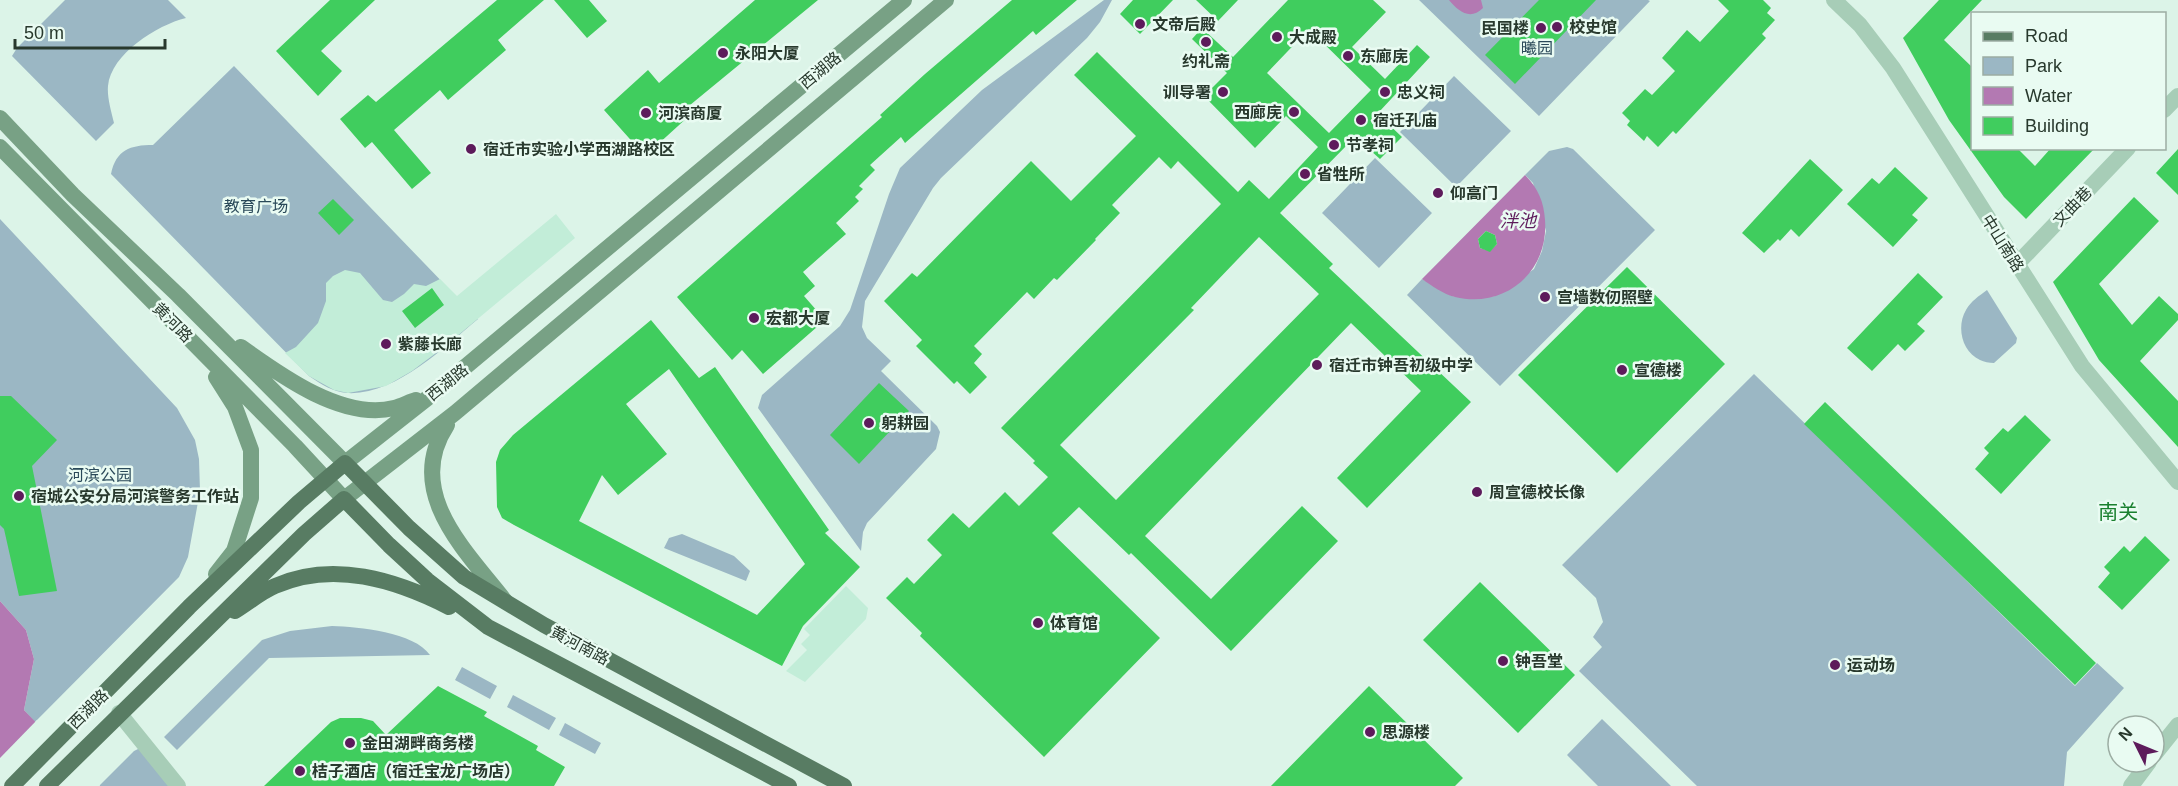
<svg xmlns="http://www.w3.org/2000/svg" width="2178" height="786" font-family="Arial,'Noto Sans SC',sans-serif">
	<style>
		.green { fill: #9bb7c4 }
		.plaza { fill: #c2edd8 }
		.water { fill: #b379b2; fill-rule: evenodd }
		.pier { fill: #dcf4e8 }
		.building { fill: #40cd5e; fill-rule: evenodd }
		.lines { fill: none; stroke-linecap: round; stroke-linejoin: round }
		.pedestrian { stroke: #a7cdb7; stroke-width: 16 }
		.minor { stroke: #a7cdb7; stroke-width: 16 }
		.tertiary { stroke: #a7cdb7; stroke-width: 16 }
		.secondary { stroke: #78a185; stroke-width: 16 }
		.primary { stroke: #587c63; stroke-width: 16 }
		.poi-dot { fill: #5d1b5b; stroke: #e9fbf2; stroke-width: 2 }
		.labels { text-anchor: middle; stroke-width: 5; stroke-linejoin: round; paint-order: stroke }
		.poi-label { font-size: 16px; font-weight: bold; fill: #28392d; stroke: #e9fbf2; text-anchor: start }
		.park-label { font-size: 16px; fill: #2a4959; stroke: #e9fbf2 }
		.street-label { font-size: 16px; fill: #28392d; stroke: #e9fbf2 }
		.water-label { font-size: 18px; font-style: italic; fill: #5d1b5b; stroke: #e9fbf2 }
		.quarter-label { font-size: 20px; fill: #1b8130; stroke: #e9fbf2 }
	</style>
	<rect width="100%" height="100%" fill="#dcf4e8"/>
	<path class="green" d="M65,0H168L186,18C157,25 111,54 108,86C107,97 111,111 114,123L96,141L12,56L17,48Z
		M1104,0H1112L1100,22L1087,38L941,178L933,188L865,301L862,327L867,338L891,361L881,371L937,426L940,432L936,449L867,523L863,532L861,551L758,408L762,395L840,326L850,310L889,194L900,168L982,90Z
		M1419,0H1648L1650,1L1539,116Z
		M234,66L478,319C444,347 395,396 347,393C333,392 321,384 309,376L111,174C116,150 130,145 153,145Z
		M1454,76L1511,131L1456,187L1400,132Z
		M1567,147L1573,149L1655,230L1500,386L1407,295L1422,279L1452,296L1474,299L1495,296L1534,269L1542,251L1546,231L1533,183L1525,175L1549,151Z
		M1375,158L1432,213L1379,268L1322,213Z
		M0,219L177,408L195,440L199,459L200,491L188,557L179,577L35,722L24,710L34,659L26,630L0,601Z
		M1987,290L2017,338L2016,343L1994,363C1989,363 1984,362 1980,360C1962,352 1956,327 1966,310C1971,301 1979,296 1987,290Z
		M1754,374L2075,686L2097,663L2124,688L2067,752L2064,786H1697L1579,671L1602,647L1593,637L1603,622L1596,598L1562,565Z
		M682,534L734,556L750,571L746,581L664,548L669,538Z
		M332,626C359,627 414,632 430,655L269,658L177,750L164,737L262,640L290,631Z
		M462,667L497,686L490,699L455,680Z
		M513,695L556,718L549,730L507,707Z
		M1602,719L1671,786H1598L1567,755Z
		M565,723L601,743L595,754L559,735Z
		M140,748L172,786H99L134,751Z"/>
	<path class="plaza" d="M556,214L575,238L444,347L412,371L386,386L348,393L334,390L309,376L285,353L296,347L318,323L326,301V283L333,276L345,270L360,273L383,300L392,302L404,294L414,284L426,286L440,279L457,296Z
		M846,586L868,608L866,619L805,682L786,671L807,650L801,644L810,635L804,629Z"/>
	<path class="water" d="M1449,0H1481L1483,8C1470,21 1458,11 1449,0Z
		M1525,175C1538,188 1544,202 1545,220C1549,272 1505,309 1455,297C1443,294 1432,286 1422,279ZM1486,231L1495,235L1497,244L1490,251L1480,248L1478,239Z
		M0,601L26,630L34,659L24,710L97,786H0Z"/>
	<path class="pier" d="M37,720L99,784L100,786H0V758Z"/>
	<path class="building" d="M330,0H375L321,51L342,71L318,96L276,51Z
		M497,0H544L498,40L506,50L448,100L440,90L394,130L431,173L412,189L372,142L365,148L340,119L368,95L376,102Z
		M554,0H589L607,21L587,38Z
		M755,0H818L684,110L689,116L645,156L604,110L648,70L659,83Z
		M1012,0H1077L1036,35L1033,31L905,143L901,137L870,165L875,170L859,186L863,189L855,197L859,201L836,223L846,234L803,272L815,286L804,296L825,320L763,374L742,350L732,360L677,297L882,117L880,115L925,74Z
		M1133,0H1173L1140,34L1120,14Z
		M1196,0H1238L1218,21Z
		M1288,0H1373L1386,12L1352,47L1385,79L1417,45L1430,57L1379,112L1384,116L1382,118L1402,137L1380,159L1360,141L1357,143L1353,139L1280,213L1333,264L1329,268L1471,402L1367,508L1337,478L1421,391L1351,323L1145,536L1211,599L1302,506L1338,541L1231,651L1131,553L1129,555L1079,507L1052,533L1160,638L1044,757L920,636L922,633L886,598L907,577L914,584L942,555L927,540L953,513L969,528L1005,492L1019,506L1048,477L1033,463L1035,461L1001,428L1221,204L1178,161L1171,169L1159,157L1112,205L1120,213L1095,239L1096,240L1057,280L1054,278L1034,299L1027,292L974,346L982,354L974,363L987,377L970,394L957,381L954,384L916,346L922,340L884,301L912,273L917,277L1031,161L1071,201L1136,136L1074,75L1097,52L1238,192L1249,180L1269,199L1318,147L1286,116L1255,148L1204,96L1227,73L1192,39L1202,28L1233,57ZM1309,29L1371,90L1329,133L1267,73ZM1259,237L1319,294L1116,500L1060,445L1194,310L1191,308Z
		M1539,0H1596L1515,84L1485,55Z
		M1718,0H1763L1771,8L1767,13L1775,20L1762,34L1766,38L1676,134L1673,131L1658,147L1647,136L1644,141L1627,125L1630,121L1622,113L1645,89L1652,95L1675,71L1662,58L1687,30L1700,42L1729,11Z
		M1939,0H1982L1944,40L1972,67V148H2017L2035,166L2051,148H2095L2026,219L2004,197L1949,120L1903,38Z
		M2178,149V195L2156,173Z
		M1810,159L1843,190L1799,237L1791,229L1780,241L1778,239L1764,253L1742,233Z
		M1895,167L1928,198L1912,215L1918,220L1893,247L1847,204L1872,178L1879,184Z
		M2134,197L2159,221L2099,284L2132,325L2159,296L2178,314V320L2140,361L2178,401V447L2099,360L2053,282Z
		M333,199L354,220L339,235L318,213Z
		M1486,231L1495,235L1497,244L1490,252L1480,248L1478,239Z
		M1627,267L1725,364L1617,473L1518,375Z
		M1918,273L1943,297L1917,324L1925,331L1905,351L1898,344L1872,371L1847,348Z
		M432,288L444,305L415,328L402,311Z
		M651,320L699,378L715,367L829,530L825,533L860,567L803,626L782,666L514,525L502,518L497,507L496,462L500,450L513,435ZM669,369L805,564L757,615L579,521L602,475L618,495L667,454L626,404Z
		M879,383L909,411L859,464L830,435Z
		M0,396H11L57,440L32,466L57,591L19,596L4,529L0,525Z
		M1825,402L2096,663L2075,685L1804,424Z
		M2025,415L2051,440L2001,494L1975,469L1989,453L1984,448L2003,428L2008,432Z
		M2145,536L2170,560L2122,610L2098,587L2110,573L2104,567L2124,546L2130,552Z
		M1480,582L1575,675L1518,733L1423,640Z
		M438,686L487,712L484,716L538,746L536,750L565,767L554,786H264L331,722L340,718H361L373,721L386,735Z
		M1369,686L1463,778L1455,786H1271Z"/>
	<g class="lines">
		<path class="pedestrian" d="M2164,110L2178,96
			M2017,264L2128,148"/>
		<path class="minor" d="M1834,0L1860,25L1893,68L2082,366L2178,482
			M119,713L178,786"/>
		<path class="tertiary" d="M2154,755L2178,725
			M2131,786L2149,762"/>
		<path class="secondary" d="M0,118L73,195L178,295L345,463L434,393L904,0
			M0,147L295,446L344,499L455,413L946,0
			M241,347C280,375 343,421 394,408C402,406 409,402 416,400
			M447,425C403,492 466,551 505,601
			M216,574L234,551L251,498V450L235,407L216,377"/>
		<path class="primary" d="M235,611C248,603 261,592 275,586C333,560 396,580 449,607
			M12,786L189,607L299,502L345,463L409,528L464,577L544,625L844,786
			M47,786L304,534L344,499L389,545L427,580L488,627L789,786"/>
	</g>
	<g class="poi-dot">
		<circle cx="1140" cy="24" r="6"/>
		<circle cx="1557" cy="27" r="6"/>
		<circle cx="1541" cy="28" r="6"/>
		<circle cx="1277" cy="37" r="6"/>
		<circle cx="1206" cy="42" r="6"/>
		<circle cx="723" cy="53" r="6"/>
		<circle cx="1348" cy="56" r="6"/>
		<circle cx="1223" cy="92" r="6"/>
		<circle cx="1385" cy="92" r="6"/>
		<circle cx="1294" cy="112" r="6"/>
		<circle cx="646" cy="113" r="6"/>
		<circle cx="1361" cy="120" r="6"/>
		<circle cx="1334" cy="145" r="6"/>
		<circle cx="471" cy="149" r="6"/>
		<circle cx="1305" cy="174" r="6"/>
		<circle cx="1438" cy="193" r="6"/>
		<circle cx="1545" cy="297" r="6"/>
		<circle cx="754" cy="318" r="6"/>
		<circle cx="386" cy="344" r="6"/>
		<circle cx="1317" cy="365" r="6"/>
		<circle cx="1622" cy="370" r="6"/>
		<circle cx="869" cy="423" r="6"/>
		<circle cx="1477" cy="492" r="6"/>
		<circle cx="19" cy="496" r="6"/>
		<circle cx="1038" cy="623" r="6"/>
		<circle cx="1503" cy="661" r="6"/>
		<circle cx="1835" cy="665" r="6"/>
		<circle cx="1370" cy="732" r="6"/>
		<circle cx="350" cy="743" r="6"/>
		<circle cx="300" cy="771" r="6"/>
	</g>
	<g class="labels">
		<g class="poi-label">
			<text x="1152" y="30">文帝后殿</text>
			<text x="1569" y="33">校史馆</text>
			<text x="1529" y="34" text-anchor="end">民国楼</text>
			<text x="1289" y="43">大成殿</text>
			<text x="735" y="59">永阳大厦</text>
			<text x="1360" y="62">东廊庑</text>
			<text x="1206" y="67" text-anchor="middle">约礼斋</text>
			<text x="1211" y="98" text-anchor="end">训导署</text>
			<text x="1397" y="98">忠义祠</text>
			<text x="1282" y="118" text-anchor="end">西廊庑</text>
			<text x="658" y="119">河滨商厦</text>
			<text x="1373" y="126">宿迁孔庙</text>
			<text x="1346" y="151">节孝祠</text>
			<text x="483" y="155">宿迁市实验小学西湖路校区</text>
			<text x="1317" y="180">省牲所</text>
			<text x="1450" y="199">仰高门</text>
			<text x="1557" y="303">宫墙数仞照壁</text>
			<text x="766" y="324">宏都大厦</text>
			<text x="398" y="350">紫藤长廊</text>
			<text x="1329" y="371">宿迁市钟吾初级中学</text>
			<text x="1634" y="376">宣德楼</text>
			<text x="881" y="429">躬耕园</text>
			<text x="1489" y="498">周宣德校长像</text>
			<text x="31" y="502">宿城公安分局河滨警务工作站</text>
			<text x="1050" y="629">体育馆</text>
			<text x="1515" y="667">钟吾堂</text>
			<text x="1847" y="671">运动场</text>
			<text x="1382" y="738">思源楼</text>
			<text x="362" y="749">金田湖畔商务楼</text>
			<text x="312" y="777">桔子酒店（宿迁宝龙广场店）</text>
		</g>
		<g class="park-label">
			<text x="1537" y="54">曦园</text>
			<text x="256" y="212">教育广场</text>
			<text x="100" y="481">河滨公园</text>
		</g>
		<g class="street-label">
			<text transform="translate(820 70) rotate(-40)" y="6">西湖路</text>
			<text transform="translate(2072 206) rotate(-46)" y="6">文曲巷</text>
			<text transform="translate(2003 243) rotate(58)" y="6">中山南路</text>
			<text transform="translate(173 322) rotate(45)" y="6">黄河路</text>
			<text transform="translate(447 382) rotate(-39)" y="6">西湖路</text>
			<text transform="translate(580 645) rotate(28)" y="6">黄河南路</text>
			<text transform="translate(88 709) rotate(-45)" y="6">西湖路</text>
		</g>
		<g class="water-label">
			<text x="1518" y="227">泮池</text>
		</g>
		<g class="quarter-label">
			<text x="2118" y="519">南关</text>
		</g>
	</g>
	<rect x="1971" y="12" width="195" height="138" fill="#e9fbf2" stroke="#9cada3" stroke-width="1.5"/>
	<rect x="1983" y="32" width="30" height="9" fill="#587c63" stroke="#9cada3" stroke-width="1.5"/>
	<text x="2025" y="42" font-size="18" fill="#28392d">Road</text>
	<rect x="1983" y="57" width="30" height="18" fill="#9bb7c4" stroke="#9cada3" stroke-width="1.5"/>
	<text x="2025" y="72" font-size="18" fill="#28392d">Park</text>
	<rect x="1983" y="87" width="30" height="18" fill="#b379b2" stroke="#9cada3" stroke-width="1.5"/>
	<text x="2025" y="102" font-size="18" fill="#28392d">Water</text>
	<rect x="1983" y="117" width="30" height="18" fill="#40cd5e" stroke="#9cada3" stroke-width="1.5"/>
	<text x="2025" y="132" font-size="18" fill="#28392d">Building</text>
	<g transform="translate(2136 744) rotate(313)"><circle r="28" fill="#e9fbf2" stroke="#9cada3" stroke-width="1.5"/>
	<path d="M0-4.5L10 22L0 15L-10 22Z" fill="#5d1b5b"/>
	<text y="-9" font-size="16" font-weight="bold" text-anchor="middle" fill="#28392d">N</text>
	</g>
	<path d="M15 39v9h150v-9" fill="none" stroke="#28392d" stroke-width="3"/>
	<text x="24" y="39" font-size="18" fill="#28392d" stroke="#e9fbf2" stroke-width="4.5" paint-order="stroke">50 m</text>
</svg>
